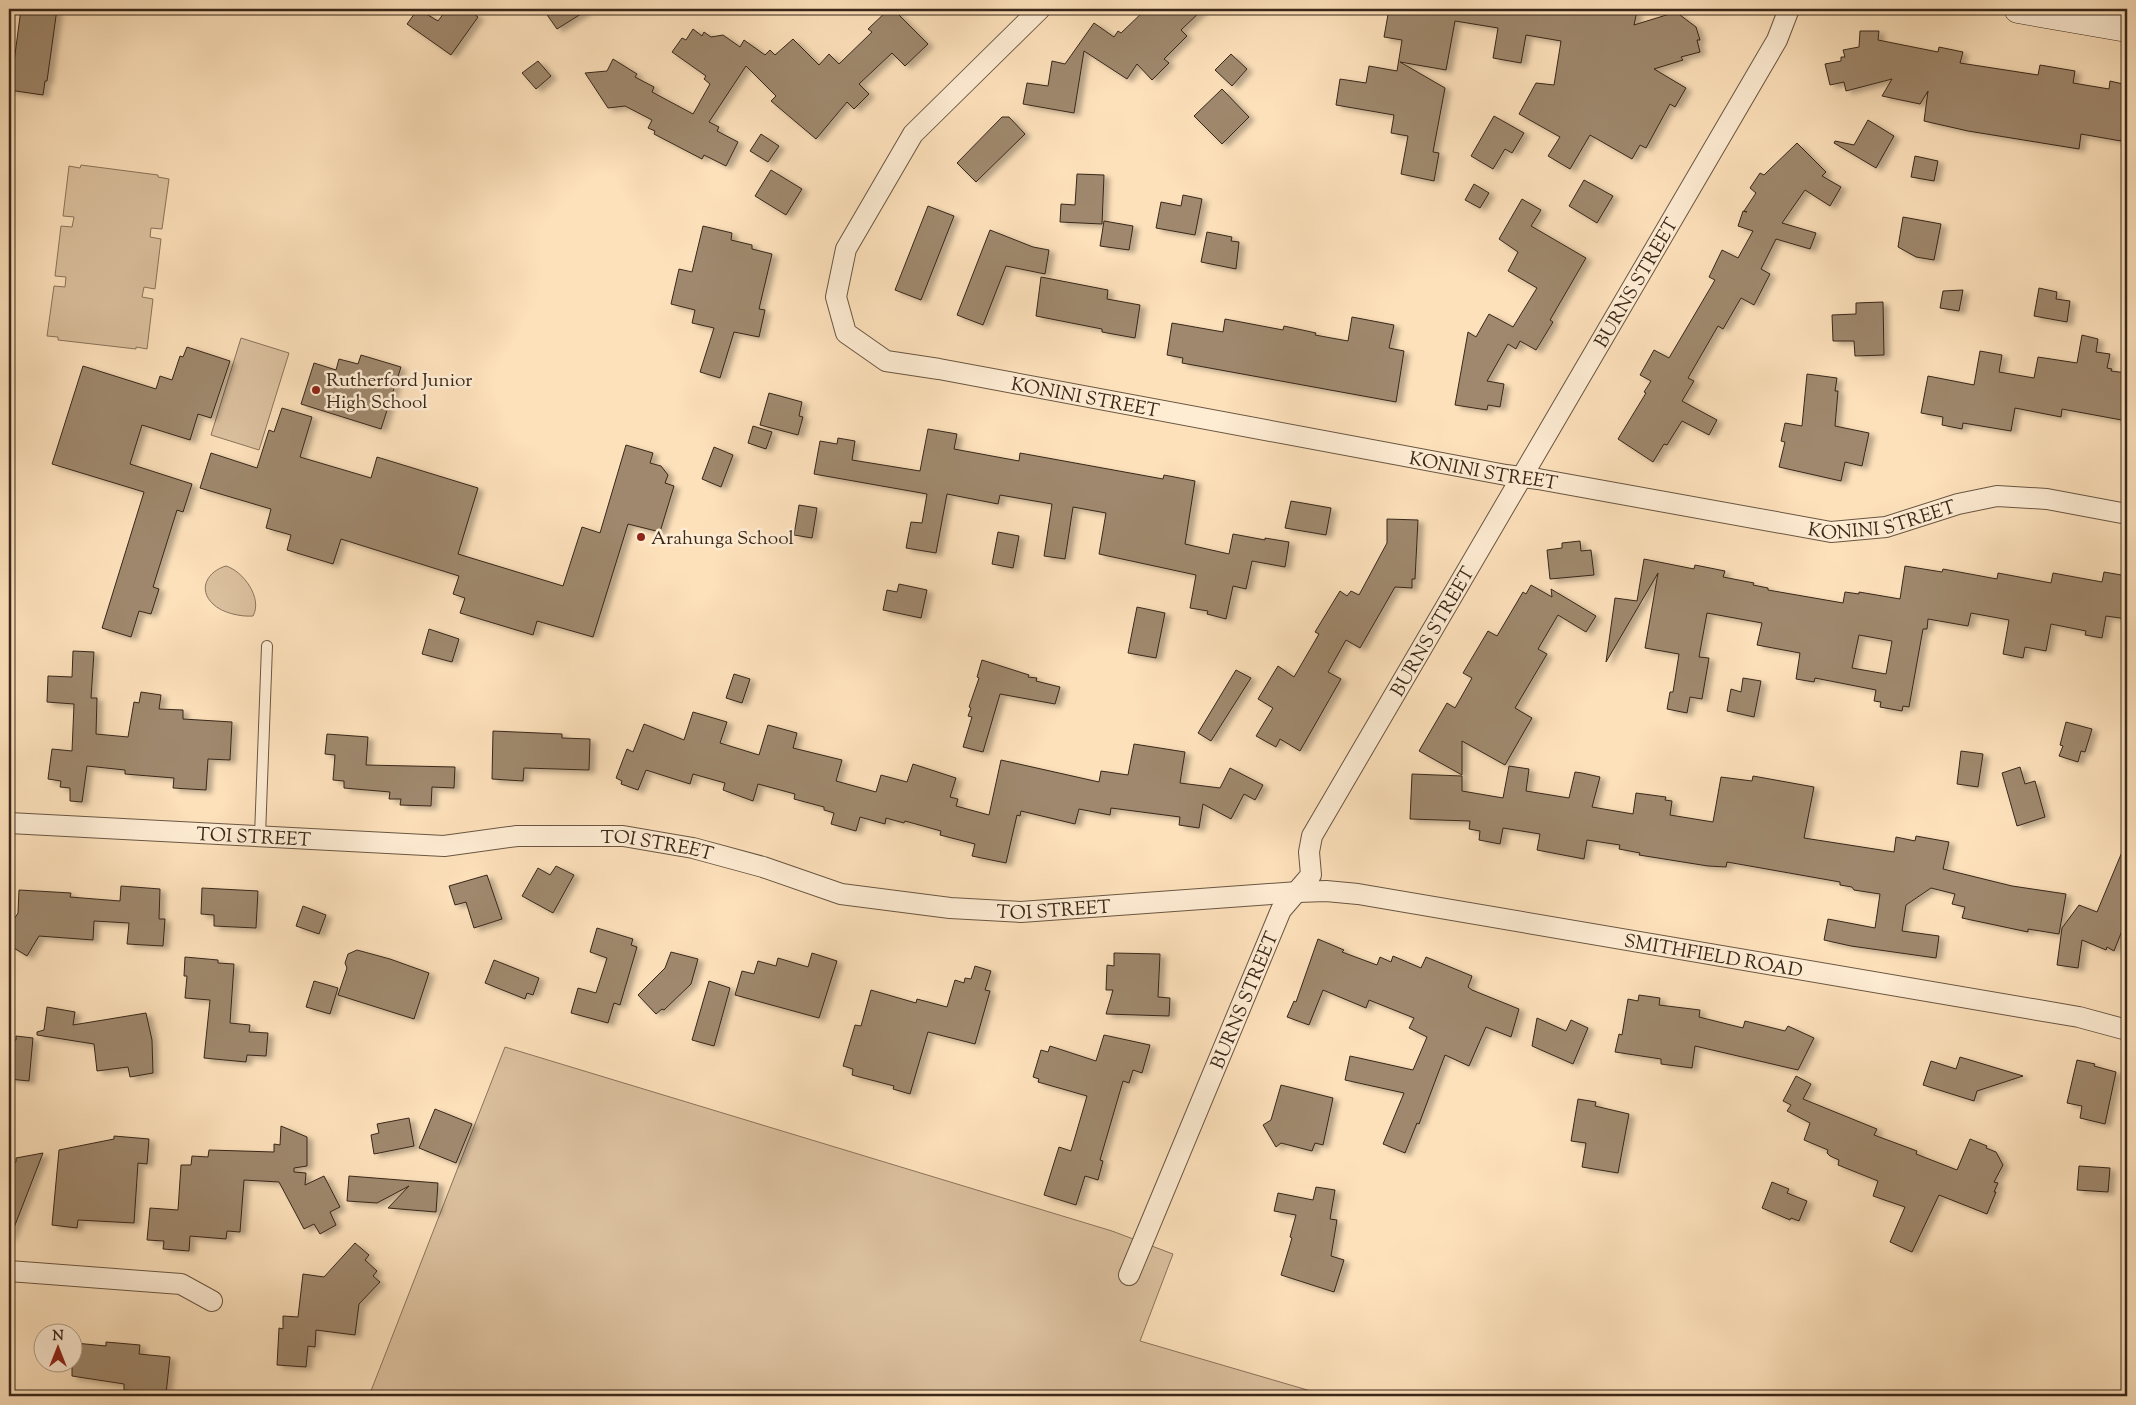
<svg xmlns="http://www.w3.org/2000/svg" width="2136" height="1405" font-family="'Sorts Mill Goudy',serif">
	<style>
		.green { fill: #dcc19f; stroke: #8a745c }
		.building { fill: #9f886d; stroke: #392719; fill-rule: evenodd; filter: url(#shadow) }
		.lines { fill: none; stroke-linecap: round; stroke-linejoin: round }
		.service-casing { stroke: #6a5642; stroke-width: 12 }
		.minor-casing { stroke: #6a5642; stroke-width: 22 }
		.secondary-casing { stroke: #392719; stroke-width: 29 }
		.service { stroke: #feecd3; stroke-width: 10 }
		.minor { stroke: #feecd3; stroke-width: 20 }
		.secondary { stroke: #feecd3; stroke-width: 28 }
		.poi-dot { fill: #8f2418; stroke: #feecd3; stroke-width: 2 }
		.labels { text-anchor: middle; stroke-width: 5; stroke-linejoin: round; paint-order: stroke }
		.street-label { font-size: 19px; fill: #392719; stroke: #feecd3 }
		.poi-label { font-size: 19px; fill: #392719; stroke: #feecd3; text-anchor: start }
	</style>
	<defs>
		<filter id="shadow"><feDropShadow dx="5.5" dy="3" stdDeviation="2.5" flood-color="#0004"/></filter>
	</defs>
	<rect width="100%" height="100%" fill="#fde1bb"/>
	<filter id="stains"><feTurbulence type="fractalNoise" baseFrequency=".004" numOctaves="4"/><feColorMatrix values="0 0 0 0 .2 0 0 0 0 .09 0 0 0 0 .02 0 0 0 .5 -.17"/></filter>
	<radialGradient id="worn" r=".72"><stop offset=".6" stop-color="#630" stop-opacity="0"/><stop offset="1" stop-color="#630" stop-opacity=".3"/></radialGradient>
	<path class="green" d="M81,165L158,175V177L169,179L162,229L151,228L150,237L161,239L155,289L144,287L142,297L153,299L147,349L136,347V349L58,340V337L47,336L54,286L65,287L66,277L55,276L61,226L72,227L74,217L63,216L69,166L80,168Z
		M241,338L289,353L259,450L211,435Z
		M226,566C243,571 263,598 253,616C241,617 222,613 213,604C197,589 208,571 226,566Z
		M505,1047L1112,1231L1173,1254L1140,1341L1328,1396H369Z"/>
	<path class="building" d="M21,9H57L47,81H45L43,95L9,90V61L14,62Z
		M418,9L438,21L447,9H467L478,17L451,55L407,24Z
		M543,9H589L557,29Z
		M889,9H893L928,44L905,66L892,53L859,84L869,94L854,109L847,102L816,139L771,101L776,96L746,66L709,122L719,127L717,131L738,142L726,166L704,155L702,159L654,134L655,131L648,128L652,120L625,106L608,108L585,73L607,71L613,59L637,74L635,77L654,87L652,92L693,114L710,84L704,79L706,76L672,52L682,38L686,40L693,29L702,36L704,32L711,37L723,35L740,47L744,40L765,55L770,50L775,55L793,39L819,65L829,54L839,64L872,32L868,29Z
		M1146,9H1203L1181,30L1187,36L1164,59L1169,63L1152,80L1137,64L1127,79L1084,51L1074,113L1023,104L1027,83L1048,86L1052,61L1065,64L1094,23L1114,37L1118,31L1121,33Z
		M1389,9H1623L1637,11L1634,25L1676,12L1696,27L1700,40H1697L1700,52L1681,57L1683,60L1654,69L1686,88L1675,107L1670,104L1646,148L1640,145L1632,159L1590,135L1570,169L1548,156L1560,137L1519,114L1536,83L1554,85L1561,41L1526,35L1521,63L1493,58L1498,28L1455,21L1446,70L1400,62L1445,88L1433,152L1439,153L1434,181L1401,174L1408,136L1391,133L1394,115L1336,105L1340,79L1366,83L1369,66L1397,71L1402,40L1384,37Z
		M1860,31H1879L1878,40L1938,52L1939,47L1963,52L1960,63L2038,75L2040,65L2075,71L2073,83L2109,89L2110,81L2127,85V131L2123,130L2121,141L2081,134L2079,149L1968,131L1924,121L1928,91L1920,104L1882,96L1892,79L1846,91L1844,82L1830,85L1825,64L1841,61V57H1845L1843,50L1859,47Z
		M1231,54L1247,69L1232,86L1215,70Z
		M538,61L551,76L536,89L522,73Z
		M1222,89L1249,117L1222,144L1194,116Z
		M1494,116L1524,133L1512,153L1505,149L1493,169L1471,156Z
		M1002,117H1009L1025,134L976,182L957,163Z
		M1868,120L1894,136L1876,168L1834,143L1835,141L1854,145Z
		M761,134L779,146L768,162L750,151Z
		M1797,143L1826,172L1822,176L1841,187L1830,206L1805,190L1782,223L1816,233L1810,249L1776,239L1761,269L1770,274L1754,305L1741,298L1723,329L1718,326L1688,378L1694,381L1682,401L1717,420L1709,435L1682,421L1667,445L1664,444L1653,462L1618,439L1646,393L1644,392L1651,381L1640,375L1654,350L1669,358L1715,280L1709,277L1722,250L1738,258L1753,231L1738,226L1743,211L1747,212L1744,211L1756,193L1750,188L1760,173L1764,175Z
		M1915,156L1938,161L1934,181L1911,177Z
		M771,170L802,189L786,215L755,196Z
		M1077,174L1104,175L1102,224L1060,222L1061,204L1075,205Z
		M1584,180L1613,196L1597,223L1569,206Z
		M1474,184L1489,193L1480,208L1465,200Z
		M1183,195L1202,199L1195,235L1156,228L1161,202L1181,206Z
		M1522,199L1541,210L1531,226L1586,258L1550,320L1553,322L1536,350L1520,341L1516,349L1508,344L1487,381L1504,384L1500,407L1488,405L1487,410L1455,405L1468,332L1476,337L1489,314L1513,327L1537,288L1508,271L1518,252L1499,239Z
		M928,206L954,216L921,300L895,290Z
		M1903,217L1941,224L1934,260L1916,257L1898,247Z
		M1104,221L1133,226L1129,250L1100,246Z
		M703,226L732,233L731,240L752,245V249L772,254L759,309L765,310L759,337L734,332L720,378L700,372L714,328L692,323L695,310L671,304L679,269L692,272Z
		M990,230L1033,247L1049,250L1045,274L1006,266L983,325L957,315Z
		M1207,232L1232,237L1231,241L1239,242L1236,269L1201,262Z
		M1041,277L1108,290L1107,299L1140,305L1135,338L1102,332V329L1036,316Z
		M2039,288L2057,292L2056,299L2070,301L2067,322L2034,316Z
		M1963,290L1959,311L1940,308L1943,291Z
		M1883,302L1884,355L1855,356L1854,341H1833L1832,315L1856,314V303Z
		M1352,317L1394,325L1389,348L1404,351L1396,402L1182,363L1183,358L1167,355L1172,323L1223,332L1225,319L1283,330L1284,326L1316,333L1315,335L1348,341Z
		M2082,335L2098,339L2096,352L2110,354L2107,368L2112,369L2111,371L2127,373V421L2062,409L2061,417L2015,408L2011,431L1963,423L1962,429L1942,425L1943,417L1921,413L1928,376L1974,385L1980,351L2002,355L1999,372L2034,378L2038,357L2077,363Z
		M187,347L230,361L211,418L198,414L190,440L142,425L130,464L192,484L183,512L177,510L153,587L159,589L151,614L139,611L131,637L102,628L144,492L52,464L83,366L156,389L160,376L172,380L180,356L183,357Z
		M361,355L401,367L381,429L301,404L314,363L336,370L339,359L358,364Z
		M1807,374L1837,378L1835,391H1838L1835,426L1869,433L1862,466L1845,462L1841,481L1779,467L1785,442L1781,441L1785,423L1802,426Z
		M769,393L802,402L799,416L803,417L798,435L760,425Z
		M282,408L312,417L300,457L371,478L377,457L478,488L458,554L563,586L582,527L600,533L626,445L653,453L650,463L661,466L668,475L665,483L674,486L660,532L628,524L593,637L537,621L533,635L460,613L465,598L453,594L459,576L341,539L333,564L287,550L291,535L266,528L271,509L200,488L211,453L257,468L269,430L274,432Z
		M753,426L772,432L766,449L748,443Z
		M928,429L957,434L954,449L1019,461L1020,453L1163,479L1164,475L1195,481L1185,544L1229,554L1233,534L1265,540V538L1289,542L1285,567L1252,561L1246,589L1233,586L1226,619L1207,614L1208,611L1190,608L1196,575L1099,554L1106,513L1073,507L1065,559L1044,556L1052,504L1000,495L998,504L947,494L936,553L906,548L911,522L922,523L927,494L814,474L820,441L837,444L838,438L855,441L852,460L920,471Z
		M714,447L733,455L721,487L702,479Z
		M1291,501L1331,508L1326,535L1285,528Z
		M799,505L817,508L812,538L794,535Z
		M1387,519L1418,520L1415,579H1412V588L1395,587L1360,648L1346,640L1328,672L1341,679L1300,751L1280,739L1276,747L1256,736L1273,708L1258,699L1278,666L1294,677L1319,634L1315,632L1340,591L1347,596L1351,591L1359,595L1387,543Z
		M998,532L1019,536L1013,568L992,564Z
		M1580,541L1581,551L1591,550L1594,575L1550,579L1547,550L1562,548V543Z
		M1644,559L1694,569L1695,565L1725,571L1723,577L1754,583L1753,585L1768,588V590L1843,603L1845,592L1859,594V592L1900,599L1905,566L1942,572L1943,569L1997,579L1998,573L2051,583L2053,573L2102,582L2104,572L2127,576V619L2106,616L2102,638L2085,635L2086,631L2051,624L2046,651L2025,647L2023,658L2003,654L2009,620L1971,613L1968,626L1928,619L1927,629H1923L1909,707L1903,706L1902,711L1880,707L1881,702L1874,701L1876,690L1815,678L1814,682L1796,679L1800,653L1757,645L1762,623L1707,613L1699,657L1709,658L1702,699L1690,697L1687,713L1667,709L1670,692H1673L1679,654L1645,648L1658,573L1606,662L1615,598L1637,601ZM1859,635L1892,641L1886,674L1852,668Z
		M899,584L927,590L921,618L883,610L887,590L897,592Z
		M1531,585L1552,597L1551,589L1596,616L1586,632L1558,615L1538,649L1547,654L1515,708L1532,718L1505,765L1462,741V775L1419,751L1447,703L1455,708L1472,678L1463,673L1488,631L1497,636L1523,592L1526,594Z
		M1137,607L1165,613L1156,658L1128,653Z
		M429,629L459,639L452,662L422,654Z
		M73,651L94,652L91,698H97L96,734L128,737L134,702L139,703L141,692L161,695L159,709L183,710V719L232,722L230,760L208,759L206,790L173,788L174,778L125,774V770L87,766L82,802L70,801V788L60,787L61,781L48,779L52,749L72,751L74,704L47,702L48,676L72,677Z
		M982,660L1029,675L1028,677L1037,678L1036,681L1060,687L1055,704L1000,694L983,752L963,747L972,717L968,716L971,708L969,707L979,678L977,677Z
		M1236,670L1251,678L1211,741L1198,733Z
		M734,674L750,679L742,703L726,698Z
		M1743,678L1761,681L1754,717L1727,711L1731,689L1741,692Z
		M693,712L727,722L720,743L759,755L768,725L797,733L793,748L842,760L836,781L876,792L881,775L907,782L913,764L956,778L950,797L958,799L956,806L989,815L1001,760L1099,782L1101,771L1128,775L1134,744L1185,752L1180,783L1220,788L1230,768L1263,785L1255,800L1244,794L1231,819L1203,804L1199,828L1179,825L1180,817L1111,808L1110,815L1079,809L1075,824L1021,811L1020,816L1017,815L1006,863L972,856L975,844L940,835L941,831L905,821L904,823L886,818L885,824L860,817L856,831L831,824L834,813L824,810V807L794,799L795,794L758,784L753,801L723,790L725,783L693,774L690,784L646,770L638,790L621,784L622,781L616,778L627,749L633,752L644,724L684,740Z
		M2066,722L2092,729L2085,752L2081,751L2078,762L2059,756L2063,746L2060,745Z
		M493,731L562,734V738L590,739L589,770L524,768L523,781L492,779Z
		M327,734L368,737L366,765L455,767L454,788L432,787L431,806L400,805L401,799H389L390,792L344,788V781L333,780L335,755L325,754Z
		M1961,751L1983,754L1978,787L1957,784Z
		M1509,766L1529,769L1526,791L1569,798L1575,772L1582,773L1600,777L1592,807L1633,814L1636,793L1666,797L1665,800L1672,801L1670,815L1713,822L1721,777L1752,781L1753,776L1814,787L1804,838L1894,852L1896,837L1915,841L1916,836L1949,842L1943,869L2012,886L2066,894L2059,934L2028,929V932L1962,918L1965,907L1952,904L1955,894L1931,888L1906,905L1902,931L1939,936L1936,958L1851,946L1824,940L1828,919L1875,928L1880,894L1854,890L1852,887L1840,885V882L1727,862L1726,867L1708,866L1639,855L1640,853L1619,849L1620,845L1587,840L1584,859L1537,850L1540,834L1503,828L1500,844L1479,840L1480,831L1469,829L1470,821L1410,819L1412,774L1462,776V791L1503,798Z
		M2020,767L2025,784L2035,781L2045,817L2017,826L2002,773Z
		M2127,840V918L2114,951L2107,947L2106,950L2082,940L2078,968L2057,965L2062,928L2079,905L2097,912Z
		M556,866L574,875L553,913L522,896L538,868L550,875Z
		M487,875L502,919L474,928L466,902L455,905L449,886Z
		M121,886L160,889L159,919H165L163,946L127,944L129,923L94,921L93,940L39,936L27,956L9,945V927L18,913L19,890L71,893L70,897L120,901Z
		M202,888L258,891L256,928L214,926V915L201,914Z
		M303,906L326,915L319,934L296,926Z
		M597,928L633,939L631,945L637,947L620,1005L614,1003L608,1023L571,1013L578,988L596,993L607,958L590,952Z
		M1318,939L1344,950L1342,952L1377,965L1380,957L1391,962L1393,956L1421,968L1426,957L1472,976L1468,987L1472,990L1519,1009L1511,1037L1486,1027L1469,1066L1445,1055L1419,1124L1417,1123L1405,1153L1383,1144L1404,1093L1345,1080L1350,1056L1413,1070L1427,1037L1409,1028L1414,1018L1369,1000L1366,1008L1323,990L1309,1025L1287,1017L1294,1001L1296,1002Z
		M357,950L390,959L429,973L414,1019L338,995L347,968L345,963L348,954Z
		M671,952L698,959L691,984L664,1010L662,1009L656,1014L638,995L665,968Z
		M812,953L837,961L819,1018L735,995L742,971L754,974L758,961L776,966L778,958L808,967Z
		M1114,953L1160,954L1158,997L1170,998L1169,1016L1106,1014L1113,990H1106L1107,965L1114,966Z
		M185,957L218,960V963L234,964L230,1023L250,1025L249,1032L268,1033L266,1056L247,1055L246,1062L204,1058L210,1000L185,998L187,976H184Z
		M494,960L539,978L533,995L527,993L525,999L485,983Z
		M975,966L991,971L985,990L990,991L975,1044L928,1032L910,1094L893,1089L894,1086L852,1075L853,1069L843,1066L855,1025L861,1026L871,990L916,1003L917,999L947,1007L955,980L964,983L965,978L971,979Z
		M314,981L338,988L330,1014L306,1007Z
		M709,981L730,988L714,1046L692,1040Z
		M1639,995L1660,998L1659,1005L1700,1010L1699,1017L1743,1028L1745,1021L1785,1031L1788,1026L1814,1038L1798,1070L1695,1046L1692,1068L1661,1064V1059L1615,1052L1619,1034L1622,1035L1628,999L1638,1001Z
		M47,1007L75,1012L73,1025L146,1013L152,1040L153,1073L130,1077L128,1067L97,1071L94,1044L37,1035V1032L44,1030Z
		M1537,1018L1566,1031L1571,1020L1588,1028L1573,1064L1532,1046Z
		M1104,1035L1150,1045L1142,1073L1133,1070L1129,1083L1123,1081L1100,1160L1103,1161L1098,1180L1085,1176L1076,1205L1044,1195L1059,1147L1071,1151L1087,1096L1038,1082L1039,1079L1033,1077L1041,1050L1048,1052L1050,1046L1096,1061Z
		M16,1036L33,1038L29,1081L9,1079V1039L16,1040Z
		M1960,1057L2023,1076L1977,1091L1974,1101L1923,1085L1931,1061L1956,1069Z
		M2077,1060L2095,1064L2094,1066L2116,1072L2105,1124L2080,1118L2082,1106L2067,1103Z
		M1796,1076L1811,1084L1803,1099L1877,1129L1874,1135L1917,1151L1916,1154L1957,1170L1970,1139L1987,1146L1986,1148L1996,1152L2003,1165L1994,1182L1998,1183L1994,1192H1996L1987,1214L1939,1195L1912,1252L1890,1242L1905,1207L1873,1196L1878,1181L1838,1165L1839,1160L1830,1156L1827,1153L1828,1150L1804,1140L1810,1123L1787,1111L1791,1105L1783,1101Z
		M1281,1085L1333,1098L1323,1145L1315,1143L1312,1151L1281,1143L1276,1147L1263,1125L1271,1120Z
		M1578,1099L1596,1102L1595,1106L1629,1114L1618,1173L1582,1167L1586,1143L1571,1141Z
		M435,1109L472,1124L456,1163L419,1148Z
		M409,1118L414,1146L374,1154L371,1135L379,1133L377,1124Z
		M281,1126L307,1137V1166L294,1168V1172L306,1173L305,1185L324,1176L340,1207L330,1212L336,1225L320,1234L314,1224L304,1229L279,1182L244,1180L240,1232L227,1231L226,1239L190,1236L189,1251L163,1249L164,1241L147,1240L150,1208L178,1210L181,1165H191L192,1156L208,1157L209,1150L274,1152V1144L280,1145Z
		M114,1136L149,1139L147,1164L138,1163L134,1223L78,1220L77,1228L52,1225L59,1150L114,1139Z
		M43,1153L10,1238H9V1163L16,1162V1158Z
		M2079,1166L2110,1168L2108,1192L2077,1190Z
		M349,1176L438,1183L436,1212L388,1208L409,1186L377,1203L347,1201Z
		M1772,1182L1789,1189L1787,1193L1807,1201L1799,1221L1791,1218L1790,1220L1762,1208Z
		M1316,1187L1335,1190L1330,1219L1337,1220L1331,1256L1344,1260L1334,1292L1281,1275L1292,1238L1290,1237L1296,1215L1274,1211L1278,1193L1313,1200Z
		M355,1243L369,1255L365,1260L377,1271L373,1276L380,1282L359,1304L355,1335L316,1330L315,1347L308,1346L306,1367L277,1365L279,1328L283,1329V1316L298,1317L303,1274L324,1277Z
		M106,1342L140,1345L139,1354L170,1357L166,1394L124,1390V1384L72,1376V1345L75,1343L106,1346Z"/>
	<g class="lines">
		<g class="service-casing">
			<path id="service" d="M260,836L267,646"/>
		</g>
		<g class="minor-casing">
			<g id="minor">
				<path id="s1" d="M1040,9L913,134L846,249L836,297L846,333L886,361L939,369L1506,475L1538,479L1831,532L1886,527L1958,504L1997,496L2047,499L2127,514"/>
				<path id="s2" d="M9,823L444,846L517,836H623L693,848L763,867L841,894L950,908L1021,912L1298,892L1326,891L1358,894L2079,1017L2127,1030"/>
				<path d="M9,1271L181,1284L212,1301"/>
				<path id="s3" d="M1129,1275L1281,910L1311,875L1309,852L1312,836L1777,40L1789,9"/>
			</g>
		</g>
		<g class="secondary-casing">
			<path id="secondary" d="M2018,9L2127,28"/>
		</g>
		<use href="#service" class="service"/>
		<use href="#minor" class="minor"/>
		<use href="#secondary" class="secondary"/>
	</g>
	<g class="poi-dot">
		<circle cx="316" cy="390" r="5"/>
		<circle cx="641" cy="537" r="5"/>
	</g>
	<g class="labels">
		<g class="street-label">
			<text dy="7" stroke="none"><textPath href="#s3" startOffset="1122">BURNS STREET</textPath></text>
			<text dy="7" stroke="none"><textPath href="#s1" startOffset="649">KONINI STREET</textPath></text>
			<text dy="7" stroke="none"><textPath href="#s1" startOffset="1054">KONINI STREET</textPath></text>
			<text dy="7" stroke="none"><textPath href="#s1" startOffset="1459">KONINI STREET</textPath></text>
			<text dy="7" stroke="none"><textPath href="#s3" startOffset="718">BURNS STREET</textPath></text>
			<text dy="7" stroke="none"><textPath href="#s2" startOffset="245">TOI STREET</textPath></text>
			<text dy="7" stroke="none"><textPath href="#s2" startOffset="650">TOI STREET</textPath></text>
			<text dy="7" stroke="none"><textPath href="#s2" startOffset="1055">TOI STREET</textPath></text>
			<text dy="7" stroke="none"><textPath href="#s2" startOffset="1721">SMITHFIELD ROAD</textPath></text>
			<text dy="7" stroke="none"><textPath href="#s3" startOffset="298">BURNS STREET</textPath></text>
		</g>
		<g class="poi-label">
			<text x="326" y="386">Rutherford Junior<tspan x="326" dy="22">High School</tspan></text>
			<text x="651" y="544">Arahunga School</text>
		</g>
	</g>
	<rect width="2136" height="1405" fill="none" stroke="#fde1bb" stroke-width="30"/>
	<rect x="10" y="10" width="2116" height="1385" fill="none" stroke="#392719" stroke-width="2.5"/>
	<rect x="15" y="15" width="2106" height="1375" fill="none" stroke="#392719"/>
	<g transform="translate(58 1348)"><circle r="24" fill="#feecd3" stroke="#af9d89"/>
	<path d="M0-4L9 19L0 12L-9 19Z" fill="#8f2418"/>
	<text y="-8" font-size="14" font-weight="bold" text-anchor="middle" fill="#392719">N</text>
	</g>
	<rect width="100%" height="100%" filter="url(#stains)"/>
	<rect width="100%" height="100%" fill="url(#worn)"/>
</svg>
